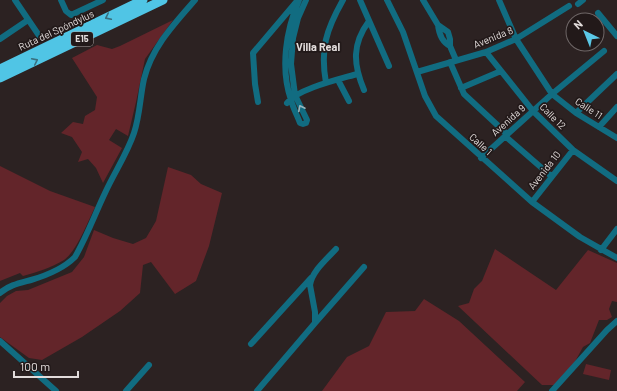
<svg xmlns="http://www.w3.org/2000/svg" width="617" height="391" font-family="Barlow,sans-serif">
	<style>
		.green { fill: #63252a }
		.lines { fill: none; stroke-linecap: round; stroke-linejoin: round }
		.minor { stroke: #116c81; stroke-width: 6 }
		.highway { stroke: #50c5e5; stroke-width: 9 }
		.oneway { stroke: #396f7f }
		.oneway2 { stroke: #99b5bc }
		.labels { text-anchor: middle; stroke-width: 3.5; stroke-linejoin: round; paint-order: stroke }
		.shield { fill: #221919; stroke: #a8a2a1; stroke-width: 1 }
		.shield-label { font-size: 9px; font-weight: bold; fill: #e2dcdb }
		.street-label { font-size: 10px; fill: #e2dcdb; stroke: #221919 }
		.neighbourhood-label { font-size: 11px; font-weight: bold; fill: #e2dcdb; stroke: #221919 }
	</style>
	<rect width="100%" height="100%" fill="#2c2222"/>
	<path class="green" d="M173,20L145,59L136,102L128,136L116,129L109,140L122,148L103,183L96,168L88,159L78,162L82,152L72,137L61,133L73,122L83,124L85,116L95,110L97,97L72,58L97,45L112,49L120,46Z
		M0,166L50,191L95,207C88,221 77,251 64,260C51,268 37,272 23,276L20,273L0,281Z
		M168,167L191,175L201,184L222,193L209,246L196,281L175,294L151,262L143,265L140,293L120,311L82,337L42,360L29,358L0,337V303L7,296L16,291L28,290L72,272L84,257L94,230L113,238L133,244L146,238L156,221Z
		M495,249L556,290L588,250L617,263V302L612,301L609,309L612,317L607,320H599L590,343L583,347L572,367L556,385H542L458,306L469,303L474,289L482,281Z
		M424,299L459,321L525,382L517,391H322L347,357L369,346L386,312L415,311Z
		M586,364L611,370L609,380L583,374Z"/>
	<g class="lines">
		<path class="minor" d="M15,0L40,37
			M61,0L66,11L71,15L103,0
			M299,0C286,30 280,68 291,100C293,108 297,115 300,123L303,124L306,123L307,120L295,95L291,64L293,38L298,18L306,0
			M360,0L389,66
			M387,0L403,32L425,96L436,116L532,202L580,237L617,258
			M423,0L438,25L448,32L450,39V46L456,60
			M499,0L516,39L552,94L576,113L617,138
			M578,4L583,0
			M598,13L617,36
			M438,25C439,34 442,42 450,46
			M0,39L28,20
			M486,52L533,111L573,150L617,181
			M450,62L464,94L507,134
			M417,72L486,52L516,39L569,6
			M338,80L349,101
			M326,83C320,49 326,30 343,0
			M461,88L501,71
			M364,90C353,64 352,44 369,21
			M258,102L255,84L253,53L297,1
			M287,103C297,89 340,79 357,74
			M576,113L617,74
			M599,127L617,107
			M505,136L551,176
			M481,158L552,94L604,51
			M532,202L573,150
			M601,250L617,229
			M0,293C9,285 20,283 31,280C48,275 63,269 75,257C87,236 95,214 105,193C114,173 127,154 134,133C140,115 140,97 144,79C152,47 174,24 195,0
			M315,323L364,267
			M0,341L56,391
			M251,344L311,278
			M126,391L149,365
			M257,391L315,323V312L310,285C312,271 327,259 336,249
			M552,391L607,330L617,321"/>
		<path class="highway" d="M0,69L143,0
			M0,78L163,0"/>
	</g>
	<defs><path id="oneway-chevron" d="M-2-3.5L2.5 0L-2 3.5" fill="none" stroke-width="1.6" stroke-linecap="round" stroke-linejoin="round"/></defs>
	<g class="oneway">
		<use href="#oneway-chevron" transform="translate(108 17) rotate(154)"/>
		<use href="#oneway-chevron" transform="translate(35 61) rotate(-26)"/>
	</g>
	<use class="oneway2" href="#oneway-chevron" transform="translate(301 108) rotate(-117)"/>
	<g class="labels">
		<rect class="shield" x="71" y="32" width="22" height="14" rx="3"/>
		<g class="shield-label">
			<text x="82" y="42">E15</text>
		</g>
		<g class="street-label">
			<text transform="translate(56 30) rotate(-25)" y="4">Ruta del Spóndylus</text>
			<text transform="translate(493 37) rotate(-22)" y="4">Avenida 8</text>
			<text transform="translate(589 108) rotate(33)" y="4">Calle 11</text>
			<text transform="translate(553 116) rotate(45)" y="4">Calle 12</text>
			<text transform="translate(508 120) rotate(-42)" y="4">Avenida 9</text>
			<text transform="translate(481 144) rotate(42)" y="4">Calle 1</text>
			<text transform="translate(544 170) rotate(-52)" y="4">Avenida 10</text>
		</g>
		<g class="neighbourhood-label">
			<text x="318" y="51">Villa Real</text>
		</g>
	</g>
	<g transform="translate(585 32) rotate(317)"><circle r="19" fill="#221919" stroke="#6f6767"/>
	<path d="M0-3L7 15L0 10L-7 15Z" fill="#5bc8e6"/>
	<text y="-6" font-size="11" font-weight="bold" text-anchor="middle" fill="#e2dcdb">N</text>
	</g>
	<path d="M14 371v6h64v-6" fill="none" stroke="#e2dcdb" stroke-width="2"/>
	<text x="20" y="371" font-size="12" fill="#e2dcdb" stroke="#221919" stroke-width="3" paint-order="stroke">100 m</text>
</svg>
